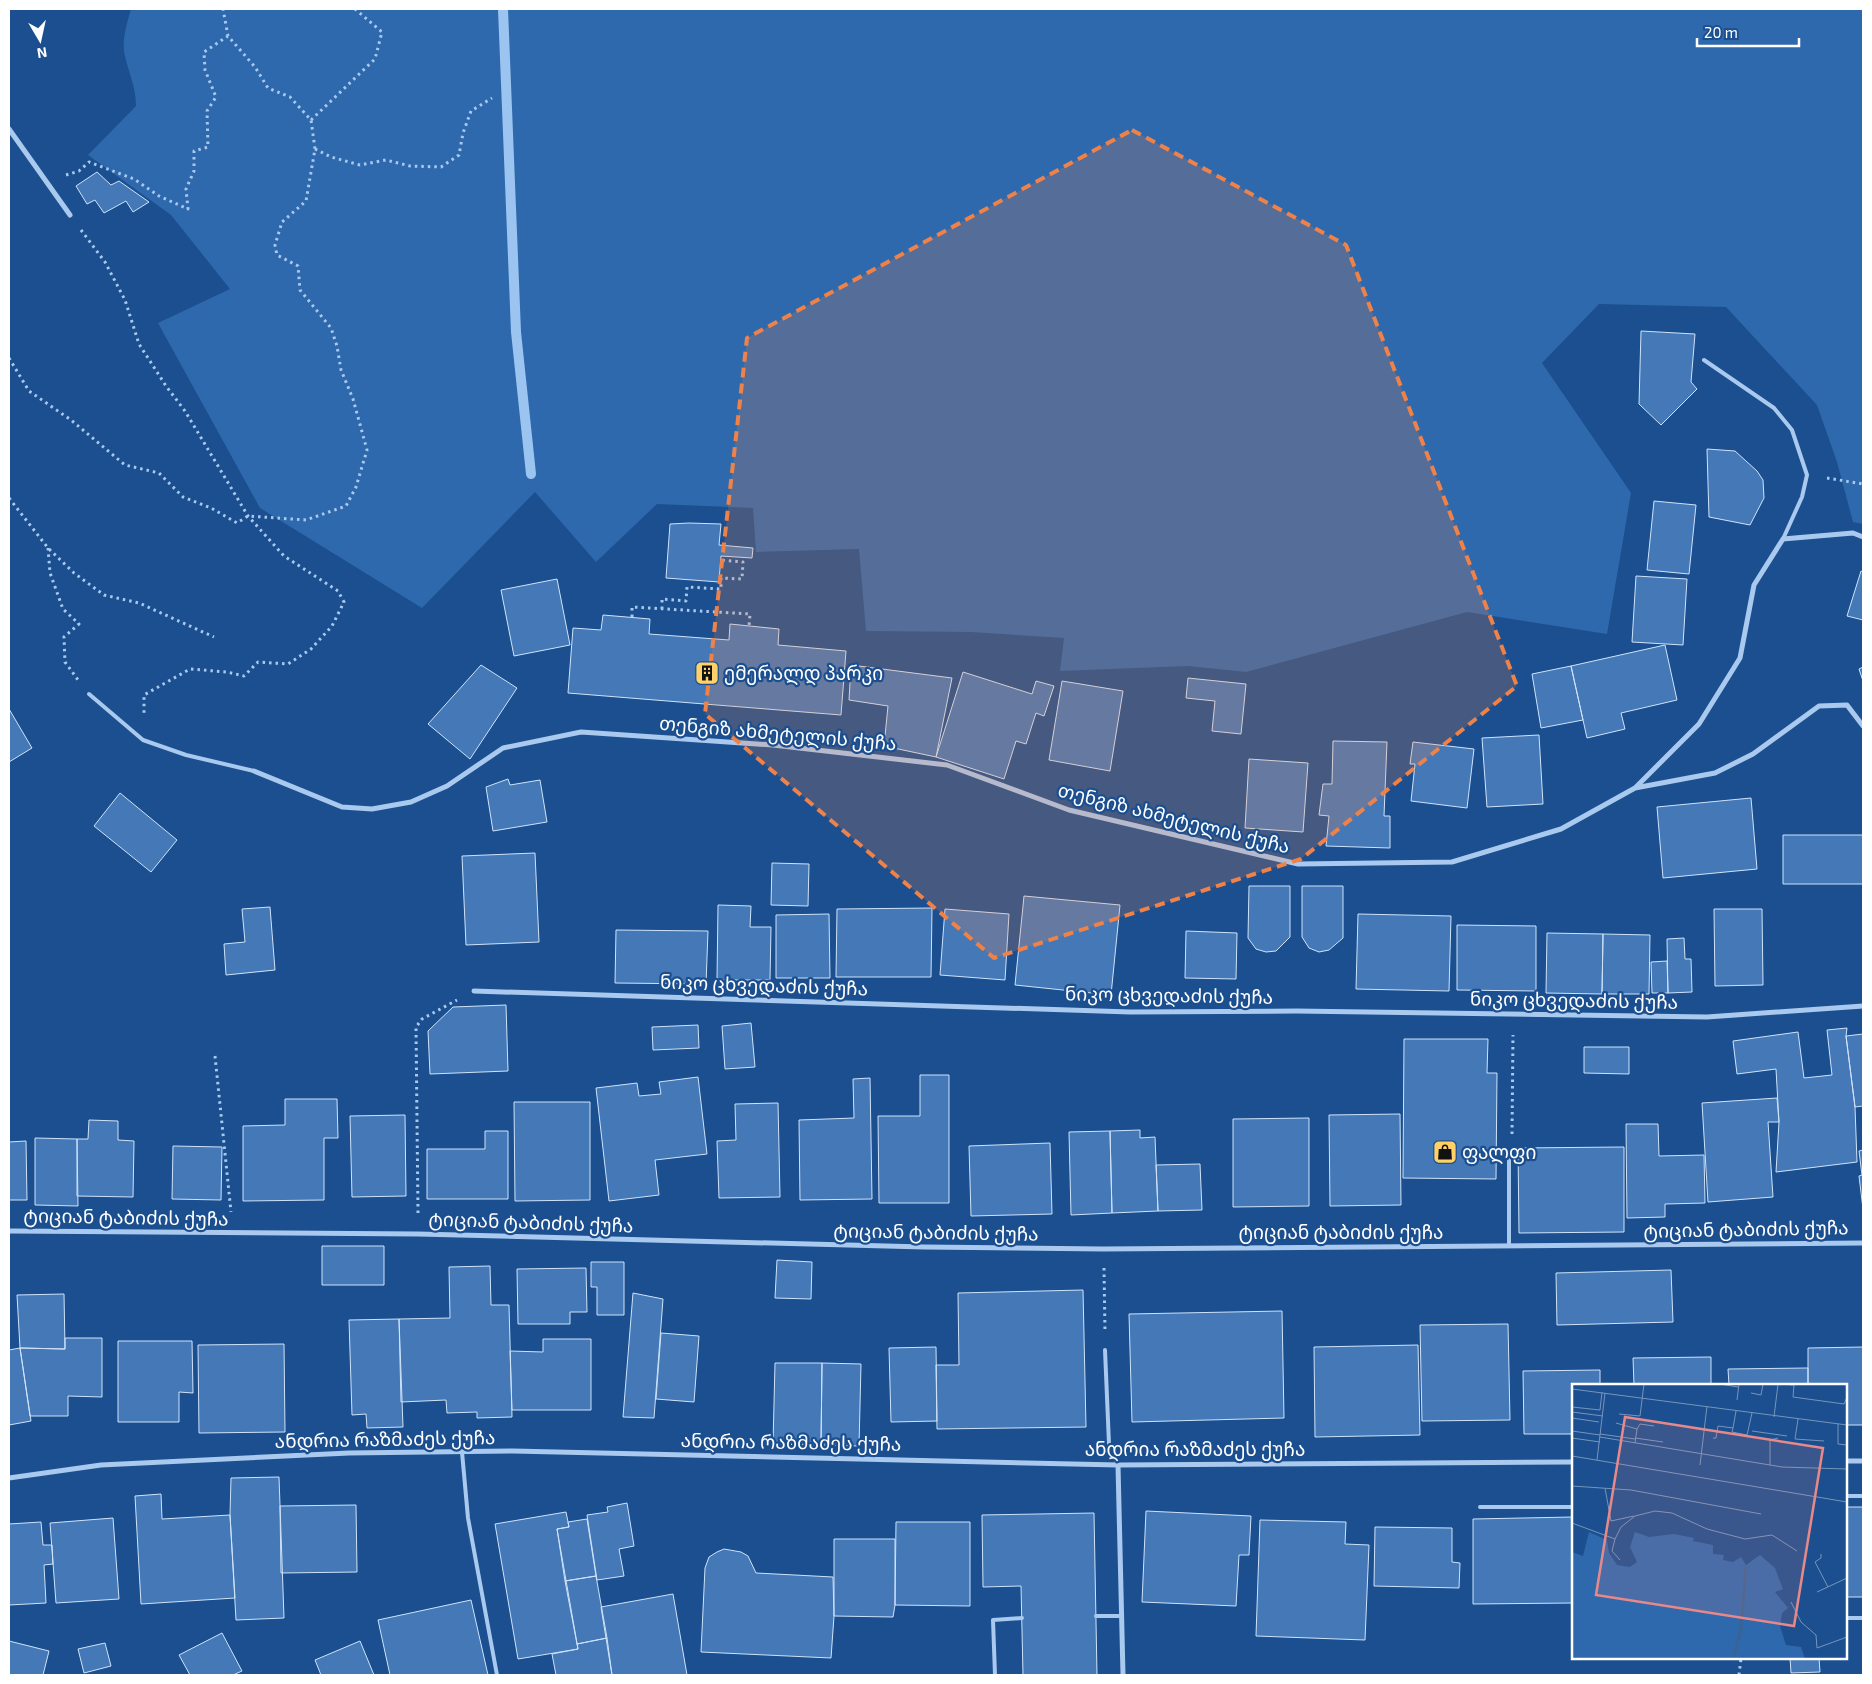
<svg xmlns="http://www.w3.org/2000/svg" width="1872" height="1684" font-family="'Exo 2','Noto Sans Georgian',sans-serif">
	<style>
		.green { fill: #2e69ad }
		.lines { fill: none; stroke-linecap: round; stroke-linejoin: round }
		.stream { stroke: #9cc4f0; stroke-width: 10 }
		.building { fill: #4478b7; stroke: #cfe3fa }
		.path { stroke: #a9c9ee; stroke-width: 3; stroke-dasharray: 2.5 4; stroke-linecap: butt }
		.service { stroke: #a9c9ee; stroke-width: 4 }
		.minor { stroke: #a9c9ee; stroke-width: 5 }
		.marked { fill: #ee8249; fill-opacity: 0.2; stroke: #ee8249; stroke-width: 4; stroke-dasharray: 10 6; stroke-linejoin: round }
		.labels { text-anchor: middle; stroke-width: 4.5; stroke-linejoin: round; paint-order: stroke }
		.poi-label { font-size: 19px; fill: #fff; stroke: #1b4f8f; text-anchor: start }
		.street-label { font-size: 19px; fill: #fff; stroke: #1b4f8f }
		.inset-river { fill: none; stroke: #3c6290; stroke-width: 2.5 }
		.inset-road { fill: none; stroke: #7695bc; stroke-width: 1 }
		.view { fill: #e88989; fill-opacity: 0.15; stroke: #e88989; stroke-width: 2.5 }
		.inset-edge { fill: none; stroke: #fff; stroke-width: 2.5 }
	</style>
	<rect width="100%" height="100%" fill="#1b4f8f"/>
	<path class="green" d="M131,9H1863V524L1853,522L1837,462L1817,405L1726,307L1599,304L1542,363L1631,493L1607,634L1467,612L1246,672L1188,666L1060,671L1064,638L971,632L866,631L859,549L756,552L753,508L657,504L596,562L535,492L422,608L260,508L158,323L230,289L171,215L88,155L136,106C136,87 129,74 125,56C121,42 127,23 131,9Z"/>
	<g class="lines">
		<path class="stream" d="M503,9L516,332L531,474"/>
	</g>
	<path class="building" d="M97,172L111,185L119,181L149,202L133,212L126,201L104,213L95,200L87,204L76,186Z
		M1641,331L1695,334L1691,382L1697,389L1661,425L1639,404Z
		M1707,449L1735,451L1757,471L1763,480L1764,498L1750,525L1709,517Z
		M1654,501L1696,505L1689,574L1647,570Z
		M689,523L721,524L719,545L753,548L752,558L721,556L719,582L666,578L670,524Z
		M1861,571L1863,572V620L1847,616Z
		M1636,576L1687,579L1683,645L1632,642Z
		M557,579L570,645L514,656L501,590Z
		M603,615L650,619L649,634L729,640L730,624L779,629L778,645L846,651L841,715L568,693L573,628L601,630Z
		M1665,645L1677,700L1621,713L1625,729L1587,738L1571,666Z
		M481,665L517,688L470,759L428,724Z
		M851,665L952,678L936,757L884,746L888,706L849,700Z
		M1571,666L1583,720L1541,728L1532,674Z
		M1863,667V681L1859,669Z
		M963,672L1032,694L1036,681L1054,686L1044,716L1036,713L1026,744L1016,741L1004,779L936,757Z
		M1188,678L1246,684L1241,734L1212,731L1215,701L1186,698Z
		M1062,681L1123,691L1110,771L1049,760Z
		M9,709L32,748L9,762Z
		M1539,735L1543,804L1487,807L1482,738Z
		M1333,741L1387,742L1384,816H1390V848L1326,846L1329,816L1319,815L1323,784H1332Z
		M1413,742L1474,749L1467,808L1411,801L1415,764H1410Z
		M1249,759L1308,763L1303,832L1245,828Z
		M508,779L510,785L540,780L547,822L493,831L486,787Z
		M120,793L177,840L151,872L94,826Z
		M1751,798L1757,869L1663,878L1657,807Z
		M1783,835H1863V884H1783Z
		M535,853L539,942L466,945L462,856Z
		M772,863L809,864L808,906L771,905Z
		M1249,886H1290V937L1276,951L1266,952L1256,949L1248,938Z
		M1302,886H1343V938L1329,950L1319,952L1309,948L1302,937Z
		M1024,896L1120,905L1111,995L1015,985Z
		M718,905L751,906L750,927H771L770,980H717Z
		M270,907L275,970L226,975L224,944L245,942L242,909Z
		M932,908L931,977H836L837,909Z
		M945,909L1009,914L1005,980L940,975Z
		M1714,909H1762L1763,985L1715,986Z
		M829,914L830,978H776V915Z
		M1358,914L1451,916L1449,991L1356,989Z
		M1457,925L1536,926V991L1457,990Z
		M616,930L708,931L706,984L615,983Z
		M1186,931L1237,933L1236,979L1185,978Z
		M1547,933L1603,934L1602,994L1546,993Z
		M1603,934L1650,935L1649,994H1602Z
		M1684,938L1685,959H1691L1692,992L1668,993L1667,939Z
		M1667,961L1668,993H1652L1651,962Z
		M506,1005L508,1071L430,1074L428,1031L453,1007Z
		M751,1023L755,1067L725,1069L722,1026Z
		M698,1025L699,1048L653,1050L652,1027Z
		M1847,1028L1846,1036L1855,1107L1857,1162L1776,1172L1779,1122L1776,1069L1737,1074L1733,1041L1798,1032L1804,1078L1832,1075L1827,1030Z
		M1863,1034V1106L1855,1107L1846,1036Z
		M1404,1039H1488L1487,1073H1497L1496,1179L1403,1178Z
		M1584,1047H1629V1074L1584,1073Z
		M920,1075H949V1203H879L878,1116H920Z
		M698,1077L707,1154L655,1160L659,1195L609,1201L596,1088L637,1083L639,1096L661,1094L659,1082Z
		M870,1078L872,1199L800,1200L799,1120L854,1118L853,1079Z
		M1777,1098L1779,1122H1768L1773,1197L1708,1202L1702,1103Z
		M285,1099H337L338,1138H324V1200L243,1201V1126L285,1125Z
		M514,1102H590V1200L515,1201Z
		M778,1103L780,1197L719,1198L717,1141L736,1140L735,1104Z
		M1400,1114L1401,1205L1330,1206L1329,1115Z
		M405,1115L406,1196L352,1197L350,1116Z
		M1309,1118V1206L1233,1207V1119Z
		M89,1120L118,1121V1140L134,1141L133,1197L77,1196V1139H88Z
		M1626,1124H1658L1659,1156L1704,1155L1705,1203L1665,1204V1217L1627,1218Z
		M1140,1130V1138L1155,1137L1158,1211L1112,1213L1110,1131Z
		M485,1131H508V1199H427V1149H485Z
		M1110,1131L1112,1213L1071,1215L1069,1132Z
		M35,1138L77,1139L78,1206L35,1205Z
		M26,1141L27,1200H9V1142Z
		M1050,1143L1052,1214L971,1216L969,1146Z
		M173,1146L222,1147L221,1200L172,1199Z
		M1624,1147V1232L1519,1233L1518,1148Z
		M1863,1150V1209L1859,1176L1862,1175L1859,1151Z
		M1200,1164L1202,1210L1158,1211L1156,1165Z
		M322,1246H384V1285H322Z
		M777,1260L812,1262L811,1299L775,1298Z
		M591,1262H624V1315H597V1287H591Z
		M490,1266L491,1305H509L512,1417L477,1418V1412L447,1413L446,1400L401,1402L399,1319L450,1318L449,1267Z
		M586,1268L587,1312H570V1324H518L517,1269Z
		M1671,1270L1673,1322L1557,1325L1556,1273Z
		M1083,1290L1086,1427L937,1429L936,1365H959L958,1293Z
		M633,1293L663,1299L654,1418L623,1417Z
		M64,1294L65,1349L20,1348L17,1295Z
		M1282,1311L1284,1418L1132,1422L1129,1314Z
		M399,1319L403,1427L367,1428L366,1414L352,1415L349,1320Z
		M1508,1324L1510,1420L1422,1421L1420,1325Z
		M661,1333L699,1336L694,1402L656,1399Z
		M65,1338H102V1397L68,1396V1416H30L20,1348L65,1349Z
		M543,1339H591V1410H512L510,1351L543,1352Z
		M118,1341H192L193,1393L179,1392V1422H118Z
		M284,1344L285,1432L199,1433L198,1345Z
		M1418,1345L1420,1435L1315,1437L1314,1347Z
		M936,1347L937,1421L891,1422L889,1348Z
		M1863,1347V1425H1846V1385H1808V1348Z
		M20,1348L31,1421L9,1425V1350Z
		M1711,1357V1385H1634L1633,1358Z
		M775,1363H822L821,1445L773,1444Z
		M822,1363L861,1364L859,1446L821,1445Z
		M1808,1368V1385H1729L1728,1369Z
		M1600,1370V1385H1573V1434H1524L1523,1371Z
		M279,1477L284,1618L236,1620L230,1515L231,1478Z
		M161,1494L162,1519L230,1515L235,1598L141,1604L135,1496Z
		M627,1503L634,1546L619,1549L624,1576L597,1580L587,1515L608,1512L607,1507Z
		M356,1505L357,1572L281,1573L280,1506Z
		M1846,1507H1863V1597H1846Z
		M1146,1511L1251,1516L1249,1555H1239L1236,1606L1142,1602Z
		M566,1512L569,1527L557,1529L578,1649L518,1659L495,1524Z
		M1094,1513L1097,1675H1023L1021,1586L983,1587L982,1515Z
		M1573,1517V1603L1473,1604V1519Z
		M113,1518L119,1599L56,1603L50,1523Z
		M587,1519L596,1576L565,1581L557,1529L569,1527L568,1522Z
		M1260,1520L1346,1522L1345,1544L1369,1545L1365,1640L1256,1636Z
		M41,1522L43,1545H52L53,1564L44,1565L46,1603L9,1605V1524Z
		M896,1522H970V1606L895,1605Z
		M1375,1527L1452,1528V1562L1460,1563L1459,1588L1374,1586Z
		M834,1539H895V1605L893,1617L834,1616Z
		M724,1549L741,1552L748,1556L756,1573L833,1577L834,1616L831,1658L701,1652L705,1568L709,1557L717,1552Z
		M596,1576L607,1638L577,1644L565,1581Z
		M673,1594L687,1675H612L601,1607Z
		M471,1600L488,1675H390L378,1620Z
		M222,1633L242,1671L233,1675H190L179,1655Z
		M607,1638L612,1675H556L552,1654L578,1649L577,1644Z
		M9,1641L49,1651L43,1675H9Z
		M360,1641L374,1675H321L315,1660Z
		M105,1643L111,1666L84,1673L78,1649Z
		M1790,1658H1819L1820,1672L1791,1673Z"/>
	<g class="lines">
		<path class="path" d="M311,120L375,59L382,32L355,9
			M315,149L331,157L360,165L386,160L410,166L441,167L459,155L463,133L471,111L492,98
			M66,175L79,171L89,162L134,179L159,196L188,209L186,189L194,171V151L208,147L207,111L216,97L205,70L204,52L228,36
			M81,230L105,262L125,300L139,344L166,386L185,411L248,516L284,556L338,591L344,602L332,626L311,649L288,664L258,662L244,676L227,672L190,669L144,695V714
			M9,358L29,391L71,420L125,465L159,473L183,497L211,508L237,523L248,516L306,520L346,506L356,487L367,450L353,399L341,370L337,346L331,328L300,290L298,266L277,255L275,245L282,222L306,201L315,149L311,120L290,97L268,88L255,67L228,36L223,9
			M1827,478L1863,484
			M9,498L48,548L74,573L104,595L139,603L214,637
			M48,548L50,573L63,609L79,624L64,637L65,662L78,680
			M662,609V599L686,601L687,587L721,589V578L742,579L743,562L720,560
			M632,617V607L750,614L749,626
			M215,1056L231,1212
			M1512,1134L1513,1035
			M418,1213L416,1027L422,1019L457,1000
			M1104,1268L1105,1332
			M1739,1675L1741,1658"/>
		<path class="service" d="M1704,360L1774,408L1792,430L1807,475L1802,497L1783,539
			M89,694L143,740L186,755L254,771
			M1496,1151L1504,1152L1509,1160V1246
			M1105,1350L1109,1444L1118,1465
			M462,1452L468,1518L497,1675
			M1846,1496H1863
			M1480,1507H1573
			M1096,1616H1121
			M1846,1618H1863
			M995,1675L993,1620L1022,1618"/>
		<path class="minor" d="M9,129L70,215
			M254,771L342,807L372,809L411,802L447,786L503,748L581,732L773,745L947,765L1069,810L1298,864L1452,862L1561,829L1635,788L1699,724L1740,658L1754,585L1783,539L1853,533L1863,537
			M1635,788L1715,773L1753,754L1819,706L1847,705L1863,726
			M474,991L1130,1012L1296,1011L1707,1017L1863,1006
			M9,1231L418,1234L924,1247L1103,1249L1863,1243
			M1846,1461H1863
			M1118,1465L1123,1675
			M9,1478L101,1465L349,1453L513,1451L1118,1465L1573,1462"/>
	</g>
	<path class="marked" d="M1132,130L1346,245L1517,686L1301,859L994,958L705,714L747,338Z"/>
	<defs>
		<g id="building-square" transform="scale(1.25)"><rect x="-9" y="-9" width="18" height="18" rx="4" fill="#ffd166" stroke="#1b4f8f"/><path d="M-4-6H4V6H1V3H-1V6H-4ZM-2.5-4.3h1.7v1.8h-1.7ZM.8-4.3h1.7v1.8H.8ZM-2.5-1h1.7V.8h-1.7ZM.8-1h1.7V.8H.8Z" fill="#111"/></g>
		<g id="shop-square" transform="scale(1.25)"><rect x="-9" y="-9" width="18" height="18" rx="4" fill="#ffd166" stroke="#1b4f8f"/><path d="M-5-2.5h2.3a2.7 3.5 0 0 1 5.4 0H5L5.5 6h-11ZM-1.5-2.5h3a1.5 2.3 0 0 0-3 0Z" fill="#111"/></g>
	</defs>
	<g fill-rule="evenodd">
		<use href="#building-square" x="707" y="673"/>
		<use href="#shop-square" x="1445" y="1152"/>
	</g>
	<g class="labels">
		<g class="poi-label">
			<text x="724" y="680">ემერალდ პარკი</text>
			<text x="1462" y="1159">ფალფი</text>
		</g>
		<g class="street-label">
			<text transform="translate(778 733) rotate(5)" y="7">თენგიზ ახმეტელის ქუჩა</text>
			<text transform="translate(1174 818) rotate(14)" y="7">თენგიზ ახმეტელის ქუჩა</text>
			<text transform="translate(764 985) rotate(2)" y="7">ნიკო ცხვედაძის ქუჩა</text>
			<text transform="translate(1169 995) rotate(1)" y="7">ნიკო ცხვედაძის ქუჩა</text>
			<text transform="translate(1574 1000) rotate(1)" y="7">ნიკო ცხვედაძის ქუჩა</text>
			<text transform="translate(126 1217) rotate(1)" y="7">ტიციან ტაბიძის ქუჩა</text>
			<text transform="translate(531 1222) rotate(2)" y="7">ტიციან ტაბიძის ქუჩა</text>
			<text transform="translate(1746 1229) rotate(-1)" y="7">ტიციან ტაბიძის ქუჩა</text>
			<text transform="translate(936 1232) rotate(1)" y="7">ტიციან ტაბიძის ქუჩა</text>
			<text x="1341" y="1239">ტიციან ტაბიძის ქუჩა</text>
			<text transform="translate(385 1439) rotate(-1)" y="7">ანდრია რაზმაძეს ქუჩა</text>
			<text transform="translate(791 1442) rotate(1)" y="7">ანდრია რაზმაძეს ქუჩა</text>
			<text x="1195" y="1456">ანდრია რაზმაძეს ქუჩა</text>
		</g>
	</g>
	<g transform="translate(1572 1384)">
		<rect width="275" height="275" fill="#1b4f8f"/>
		<path d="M17,148L35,156L37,169L45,181L58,183L65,178L58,163L63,148L77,153L102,150L122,154L121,157L141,161V170L152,171L151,176L161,178L169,173L174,181L188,171L203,184L211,205L203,208L216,224L210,229L208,242L214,261L229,263L233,275H0V168L11,172Z" fill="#2e69ad"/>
		<path class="inset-river" d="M161,275L169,246L174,183"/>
		<path class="inset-road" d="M148,0L166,3M218,1H222L221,13L272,20L275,13M0,5L275,41M179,9L189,11L191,0M165,16L167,0M0,23L28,26L30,8M0,28L31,32M47,30L68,32L72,0M202,33L206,0M0,34L27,38M226,35L223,55L252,57M44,39L65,45L63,59M266,40V60L275,61M161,44L164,27M65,45L68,40L82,42M0,47L28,51M180,47L215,52M28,50L63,55M28,53L210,83L275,85M0,54L28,58M63,54L91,58M141,54H144L146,42L161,44L160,48L175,51L180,29M0,72L275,118M25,76L33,9M128,81L135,22M198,81V56L206,54M0,102L59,106L189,130M33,104L39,137L62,132M0,139L43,155L49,143L63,132L83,127L100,129L135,145L173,155L200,151L225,167M43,155L40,167L48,176M249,170V174L243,178L256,203M245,208L275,194M219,218L229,238L244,251L245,264L275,253"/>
		<path class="view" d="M53,33L251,64L222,242L24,211Z"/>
		<rect width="275" height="275" class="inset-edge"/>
	</g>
	<rect width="1872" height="1684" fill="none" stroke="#ffffff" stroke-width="20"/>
	<g transform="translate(40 40) rotate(171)" stroke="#1b4f8f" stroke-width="4" paint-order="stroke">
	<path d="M0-4L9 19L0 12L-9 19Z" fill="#ffffff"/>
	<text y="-8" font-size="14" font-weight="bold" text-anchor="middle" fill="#ffffff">N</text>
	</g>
	<path d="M1697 38v8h102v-8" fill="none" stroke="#ffffff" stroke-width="2.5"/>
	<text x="1704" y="38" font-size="15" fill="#ffffff" stroke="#1b4f8f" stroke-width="4" paint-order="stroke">20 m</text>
</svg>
